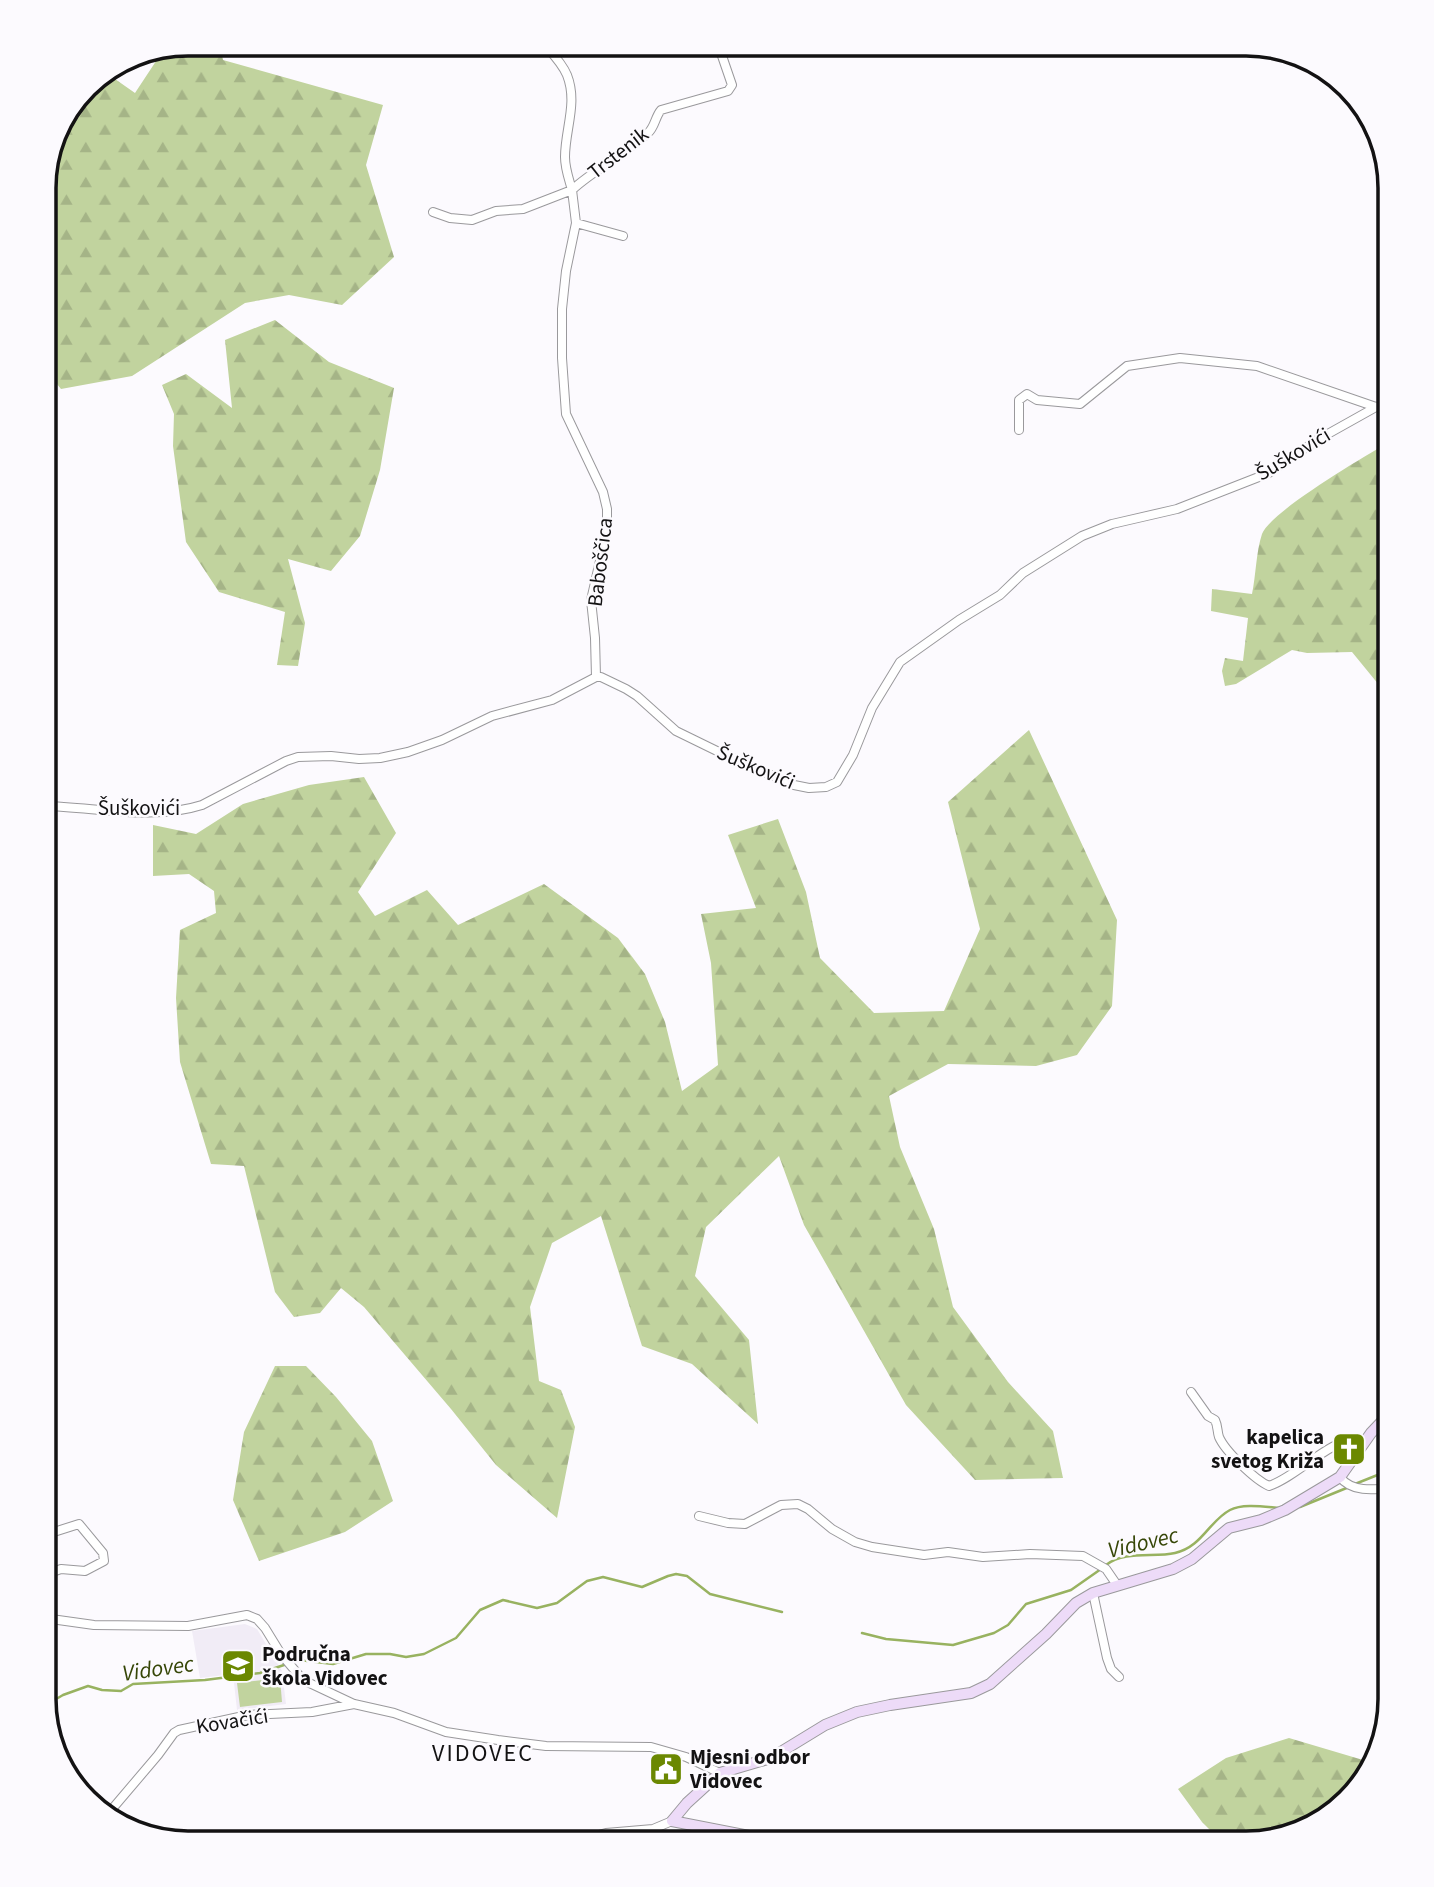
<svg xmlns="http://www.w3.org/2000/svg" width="1434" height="1887" font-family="'Source Sans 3',sans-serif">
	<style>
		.built { fill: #f1ecf6 }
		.forest { fill: url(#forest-firs) }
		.garden { fill: #c1d39e }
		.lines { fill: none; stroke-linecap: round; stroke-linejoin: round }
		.stream { stroke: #98b260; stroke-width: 2.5 }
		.street-casing { stroke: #9a999c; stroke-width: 10 }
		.secondary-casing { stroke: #9a999c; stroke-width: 12 }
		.street { stroke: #fff; stroke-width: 8 }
		.secondary { stroke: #eddbf8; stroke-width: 10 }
		.labels { text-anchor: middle; stroke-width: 5; stroke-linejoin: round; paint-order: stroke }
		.street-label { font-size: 21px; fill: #131213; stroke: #fcfafe }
		.poi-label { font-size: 21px; font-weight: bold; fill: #131213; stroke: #fcfafe; text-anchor: start }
		.water-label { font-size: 23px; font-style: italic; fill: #364607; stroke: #fcfafe }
		.quarter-label { font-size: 24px; letter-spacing: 2px; fill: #131213; stroke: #fcfafe }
		.rim { fill: none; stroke: #131213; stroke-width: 3.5 }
	</style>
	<defs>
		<pattern id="forest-firs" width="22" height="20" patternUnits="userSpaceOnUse" patternTransform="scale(1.75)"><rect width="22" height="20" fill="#c1d39e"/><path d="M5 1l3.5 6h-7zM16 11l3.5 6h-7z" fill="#a5b487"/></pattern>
	</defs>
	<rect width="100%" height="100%" fill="#fcfafe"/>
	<path class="built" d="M245,1624L257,1629L282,1671L286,1704L237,1710L233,1674L200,1678L192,1631Z"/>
	<path class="forest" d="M188,44H220L223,60L383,105L366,165L394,257L342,305L289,295L245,303L132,376L61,389L44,368V178L58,125L93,80L105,72L135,93L164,49Z
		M275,320L329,362L394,388L380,470L360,536L331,571L288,559L305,623L298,666L277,665L285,612L219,592L186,542L173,446L174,414L162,385L186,374L232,408L225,340Z
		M1390,442V681L1379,685L1352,652L1307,653L1292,650L1236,684L1225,686L1222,671L1225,658L1243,661L1248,618L1211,611L1212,589L1252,594C1256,575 1256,552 1262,534C1270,512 1366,455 1390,442Z
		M1029,730L1117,920L1112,1006L1077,1055L1036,1066L948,1064L889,1096L900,1147L934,1229L953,1307L1008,1382L1053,1431L1063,1478L975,1480L906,1405L804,1225L779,1156L706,1227L695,1276L749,1340L758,1424L692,1364L642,1346L601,1216L552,1243L530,1307L539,1381L561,1390L575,1427L557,1518L496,1465L451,1409L364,1307L341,1288L320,1313L294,1317L275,1292L244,1166L211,1164L180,1062L176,998L180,930L216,913L214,891L189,874L153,876V825L196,834L243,804L309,785L364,777L396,833L358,892L375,916L427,890L458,925L544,884L618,938L645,974L665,1022L682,1091L718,1065L711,963L701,914L756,908L728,835L778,819L806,892L820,958L874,1013L944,1011L980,929L948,802Z
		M275,1366H306L336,1397L372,1441L393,1501L345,1532L259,1561L233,1500L244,1432Z
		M1289,1738L1363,1760L1368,1774L1326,1819L1246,1843H1223L1202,1822L1178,1789L1226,1758Z"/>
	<path class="garden" d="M280,1678L282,1702L240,1707L237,1683Z"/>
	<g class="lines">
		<path class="stream" d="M1355,1484L1390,1470
			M1300,1507L1349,1487
			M1106,1565C1125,1550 1154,1558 1175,1553C1202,1547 1209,1521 1230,1510C1243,1503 1266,1507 1280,1508
			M862,1633L886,1639L953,1645L994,1633L1008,1625L1026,1604L1071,1590L1101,1569
			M46,1705L63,1695L88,1686L102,1690L121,1691L133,1684L205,1680L260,1673L299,1660L333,1664L366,1654H390L406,1657L424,1654L456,1638L480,1610L503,1600L537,1608L557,1603L587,1581L603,1577L642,1587L668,1576L676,1574L687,1576L710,1594L782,1612"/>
		<g class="street-casing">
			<path id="street" d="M433,212L450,218L472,220L496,211L523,209L572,190C569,179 565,169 565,157C565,129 578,103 567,75C562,63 552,53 544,44
				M576,223L623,236
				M1019,430V400L1027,394L1037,400L1080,404L1127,366L1180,358L1257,366L1376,407L1390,405
				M596,677L595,638L591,600L607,530V509L603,492L566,414L562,358V309L566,271L576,223L572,190C596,168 625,155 648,133C655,127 655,117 661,110L728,91L732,85L721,53L715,44
				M44,806C96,807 152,821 202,805L286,761L298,757L331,756L359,759L380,758L408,752L442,740L492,716L552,700L596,677H601L626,689L637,696L676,731L719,752L794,785L809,788L826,787L837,782L853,755L872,708L900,662L959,620L1000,595L1023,573L1082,536L1112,524L1177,509L1269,473L1317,440L1376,407
				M1191,1392L1208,1416L1215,1420C1218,1426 1217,1431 1219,1437C1225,1451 1255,1480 1269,1486C1297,1477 1332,1437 1358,1440L1362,1446
				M1340,1477C1351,1492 1373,1490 1390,1488
				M699,1516L728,1523L745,1524L781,1505L798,1504L808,1509L832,1529L855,1542L872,1547L924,1555L948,1552L983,1557L1030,1554L1083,1556L1106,1569L1117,1585
				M44,1575L61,1569L85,1571L104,1561L103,1553L79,1524L57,1531
				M1093,1593L1107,1658L1111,1669L1119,1677
				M44,1618L94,1625L188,1626L247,1615L257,1619L265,1628L281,1654L303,1680L354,1704L394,1713L446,1732L498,1740L546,1746L651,1747L686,1757L720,1773
				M107,1815L158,1755L174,1733L179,1730L248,1715L312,1712L354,1704
				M570,1843L606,1833L653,1829L672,1821"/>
		</g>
		<g class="secondary-casing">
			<path id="secondary" d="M785,1843L672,1821L687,1803L720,1773L771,1758L825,1725L857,1712L890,1705L971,1693L990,1684L1046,1634L1076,1603L1093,1593L1173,1569L1192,1559L1229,1528L1261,1520L1285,1510L1340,1477L1371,1433L1390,1413"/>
		</g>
		<use href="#street" class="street"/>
		<use href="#secondary" class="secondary"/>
	</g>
	<defs>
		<g id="church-square" transform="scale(1.75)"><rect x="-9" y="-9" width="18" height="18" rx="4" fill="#6b8801" stroke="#fcfafe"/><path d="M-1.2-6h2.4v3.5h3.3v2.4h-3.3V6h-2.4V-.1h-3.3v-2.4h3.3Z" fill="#fff"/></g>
		<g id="school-square" transform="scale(1.75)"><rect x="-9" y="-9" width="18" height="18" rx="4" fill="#6b8801" stroke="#fcfafe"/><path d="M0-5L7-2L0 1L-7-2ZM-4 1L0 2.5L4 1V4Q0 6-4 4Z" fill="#fff"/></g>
		<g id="civic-square" transform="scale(1.75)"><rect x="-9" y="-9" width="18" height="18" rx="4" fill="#6b8801" stroke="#fcfafe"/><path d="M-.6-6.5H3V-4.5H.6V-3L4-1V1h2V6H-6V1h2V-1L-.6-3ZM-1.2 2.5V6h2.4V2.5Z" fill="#fff"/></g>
	</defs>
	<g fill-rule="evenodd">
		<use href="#church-square" x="1349" y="1449"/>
		<use href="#school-square" x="238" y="1666"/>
		<use href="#civic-square" x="666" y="1769"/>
	</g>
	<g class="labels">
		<g class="street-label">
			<text transform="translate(618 153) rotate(-38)" y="7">Trstenik</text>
			<text transform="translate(1293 454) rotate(-31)" y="7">Šuškovići</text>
			<text transform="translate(600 562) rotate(-83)" y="7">Baboščica</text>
			<text transform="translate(756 767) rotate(23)" y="7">Šuškovići</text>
			<text x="139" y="815">Šuškovići</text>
			<text transform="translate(232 1721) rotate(-9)" y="7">Kovačići</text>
		</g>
		<g class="poi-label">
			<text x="1324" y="1444" text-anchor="end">kapelica<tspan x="1324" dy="24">svetog Križa</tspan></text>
			<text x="262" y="1661">Područna<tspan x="262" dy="24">škola Vidovec</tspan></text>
			<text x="690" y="1764">Mjesni odbor<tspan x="690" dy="24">Vidovec</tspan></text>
		</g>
		<g class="water-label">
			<text transform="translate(1143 1542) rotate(-13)" y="8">Vidovec</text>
			<text transform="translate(158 1668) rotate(-8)" y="8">Vidovec</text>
		</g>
		<g class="quarter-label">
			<text x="483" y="1761">VIDOVEC</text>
		</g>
	</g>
	<path d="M0 0H1434V1887H0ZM188 56H1246A132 132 0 0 1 1378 188V1699A132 132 0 0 1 1246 1831H188A132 132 0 0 1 56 1699V188A132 132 0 0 1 188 56Z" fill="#fcfafe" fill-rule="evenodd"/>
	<path class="rim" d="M188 56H1246A132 132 0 0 1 1378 188V1699A132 132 0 0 1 1246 1831H188A132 132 0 0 1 56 1699V188A132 132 0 0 1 188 56Z"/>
</svg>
